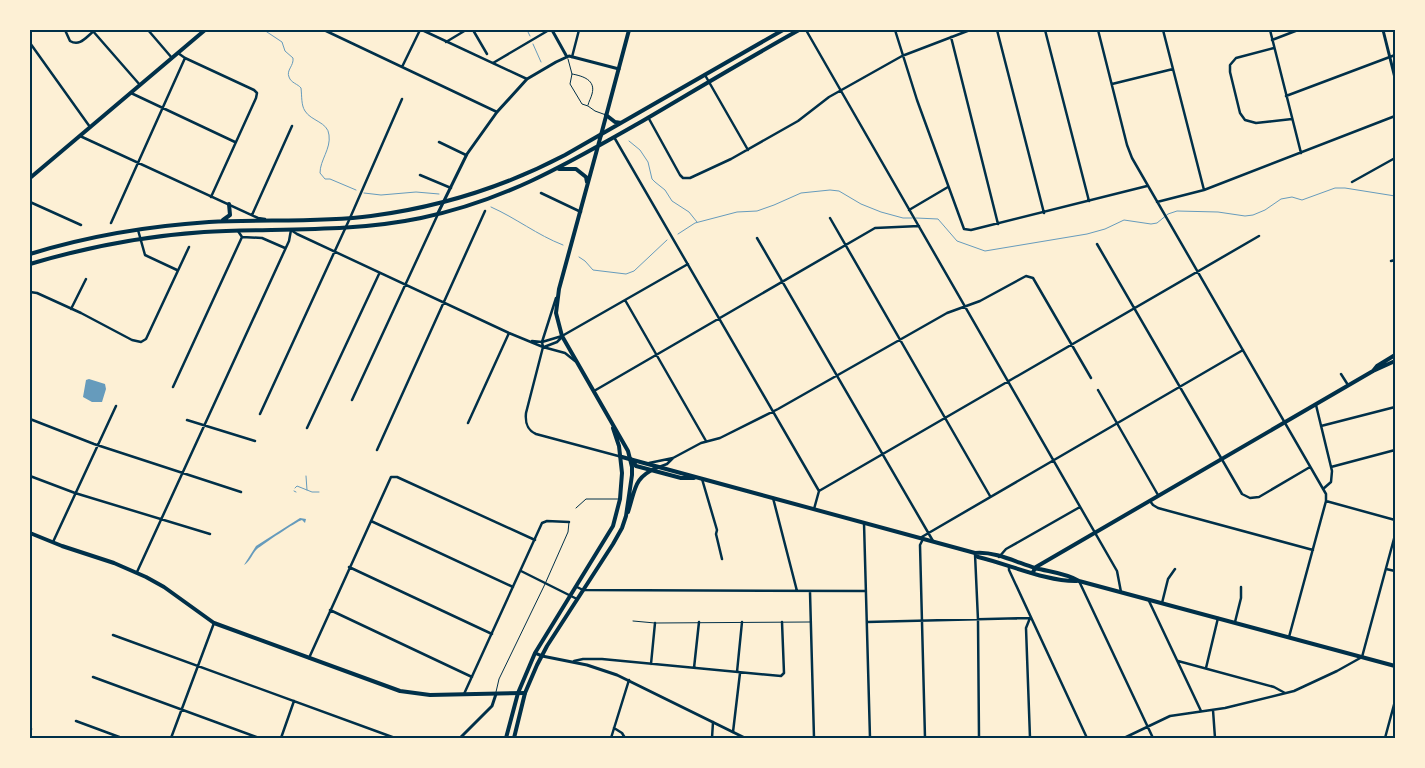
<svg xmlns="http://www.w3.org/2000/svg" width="1425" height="768" font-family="'Playfair Display',serif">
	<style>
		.water { fill: #669bbc }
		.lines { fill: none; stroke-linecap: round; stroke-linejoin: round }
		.stream { stroke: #669bbc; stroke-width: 1 }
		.service { stroke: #003049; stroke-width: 1 }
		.minor { stroke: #003049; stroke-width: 2.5 }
		.tertiary { stroke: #003049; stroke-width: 3 }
		.secondary { stroke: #003049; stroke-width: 4 }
		.primary { stroke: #003049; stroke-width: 4 }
		.neatline { fill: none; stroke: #003049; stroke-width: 2 }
	</style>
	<rect width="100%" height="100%" fill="#fdf0d5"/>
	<path class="water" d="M89,379L105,384L106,389L102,402H92L83,397L86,380Z
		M300,518L306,519L305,523L302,520C297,521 262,545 257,549C252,554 250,562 244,565L256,546Z"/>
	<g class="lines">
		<path class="stream" d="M264,30L282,42L285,51L293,58C294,66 286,70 289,77C291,83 298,84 301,88C302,96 301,105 305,111C311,121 328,122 329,135C331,149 320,160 320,173L325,179H330L356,190
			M527,30L530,36
			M533,44L541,62
			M629,141L640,150L648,162L652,179L655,182L665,190L672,201L689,212L697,222
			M364,193L381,195L416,192L439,194
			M491,207C516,218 537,235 563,245
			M916,218L938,219L957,241L985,251L1087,234L1105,229L1124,220L1151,224L1157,223L1168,214L1177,211L1218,212L1245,216L1253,215L1265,210L1281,199L1292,197L1302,200L1335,188H1345L1395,196
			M678,234L695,223L737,212L757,211L774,205L801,193L830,190L839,191L861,204L881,212L903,218H912
			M579,257L585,261L593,270L626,274L634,271L667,240
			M306,476L307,490
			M295,488L297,486L312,492H319
			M294,491L296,492"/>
		<path class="service" d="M568,59L572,74L570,84L582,104L588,106L595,111L606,115
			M572,74C583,76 596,80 592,94C591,98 589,101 588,105
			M576,508L586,499H619
			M633,621L655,623L810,622
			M496,692L499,679L545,584L568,532L569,522"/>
		<path class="minor" d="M65,30L70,41C80,47 86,37 94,31
			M92,30L140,85
			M148,30L172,58
			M324,30L497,112
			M422,30L527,79
			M473,30L487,54
			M806,30L1117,571L1121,592
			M895,30L917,100L964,229L971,230L1147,186
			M997,30L1044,213
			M1045,30L1089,201
			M1098,30L1127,145L1132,158L1326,494V501L1289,637
			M1163,30L1204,190
			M1270,30L1301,153
			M951,37L998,224
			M1272,40L1298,30
			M446,42L466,30
			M30,43L90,127
			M1274,48L1236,58L1230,65V72L1240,113L1245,120L1256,123L1292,119
			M178,53L185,58L254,90L257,93L256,98L211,197
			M572,57L579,30
			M493,63L549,30
			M402,67L420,30
			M705,75L748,150
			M1112,84L1173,69
			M131,93L235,142
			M1286,96L1395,55
			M648,117L680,175L683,178H690L731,159L798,121L829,97L902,56L970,30
			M80,136L258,218L265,219
			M614,137L819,491L814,509
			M439,142L466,155
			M420,175L451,188
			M1352,182L1395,158
			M541,193L581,212
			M30,202L81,225
			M1157,202L1204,190L1395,116
			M909,210L948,187
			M252,215L292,126
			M830,218L990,496
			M111,223L185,58
			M138,230L145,255L177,270
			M242,237L262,238L285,248
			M757,238L933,541
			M1097,244L1242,494L1250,498L1259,497L1310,467
			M1391,261L1395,260
			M30,292L37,293L81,313L132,340L141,342L146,339L189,247
			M556,298L542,342L543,347L526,413C525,423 527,430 536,434L622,457
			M625,300L706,441
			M71,309L86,279
			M532,341L542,342L562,336L688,264
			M544,347L557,342L561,338
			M1341,374L1348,385
			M173,387L242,237L238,231
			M1098,390L1158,495
			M594,391L875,228L919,226
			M352,400L438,214
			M1316,405L1332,471L1331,482L1323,489
			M260,414L350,218L402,99
			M30,419L94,444L241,492
			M187,420L255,441
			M468,423L509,333
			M1321,426L1395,407
			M307,428L379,274
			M377,450L485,211
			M649,463L673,458L701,443L720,438L778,409L947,313L980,301L1026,276L1033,278L1091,378
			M659,467L667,464L673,458
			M1331,467L1395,450
			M30,476L75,493L210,534
			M702,479L717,530L716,534L722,559
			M819,491L1259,236
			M773,498L797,591
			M1150,501L1153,505L1158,508L1313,550
			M1326,501L1395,520
			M371,521L513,587
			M864,523L870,738
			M920,538L1243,350
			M923,539L920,545L925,738
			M53,542L116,406
			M975,554L978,620L979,738
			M999,557L1006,549L1080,507
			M1009,566V570L1087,738
			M349,567L492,634
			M1386,569L1395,571
			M521,571L577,599
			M137,572L289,241L291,230L297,234L509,333L543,347L565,353L575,361
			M1079,581L1153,738
			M577,587L583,590L866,591
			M810,592L814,738
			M1149,601L1201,711
			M1162,603L1168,579L1175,569
			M330,610L472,677
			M867,622L1030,618
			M1235,622L1241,598V587
			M113,635L395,738
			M309,658L391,477H397L535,540
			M574,661L583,659H602L781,676L784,673L782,622
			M1178,661L1274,687L1285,693
			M651,664L655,623
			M694,668L699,622
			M1206,668L1218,618
			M737,672L742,622
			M93,677L259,738
			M464,694L542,523L547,521L569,522
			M1213,710L1215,738
			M76,721L122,738
			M614,728L622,733L625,738
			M30,732L31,729
			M733,732L740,673
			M171,738L214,623
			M281,738L294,701
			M611,738L629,680
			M712,738L713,722
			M1030,738L1026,628L1030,618
			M1124,738L1170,716L1225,708L1294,691L1337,671L1362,657L1395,535
			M1385,738L1395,701"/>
		<path class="tertiary" d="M552,30L567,57
			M1383,30L1395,78
			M438,213L467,154L497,112L527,79L556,62L569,56L619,69
			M535,653L542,656L587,665L617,675L745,738
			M460,738L492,706L496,694"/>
		<path class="secondary" d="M601,135L629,30
			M30,178L205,30
			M1373,371L1377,366L1395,355
			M622,457L975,553C994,551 1016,562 1035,568C1050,572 1066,573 1079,581L1395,666
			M631,459L636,466L681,478H694
			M30,533L62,546L114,563L146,577L164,587L214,623L400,691L430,695L525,693
			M975,553L978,557C1008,564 1048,582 1077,581
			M1033,572L1036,567L1373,371L1395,361"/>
		<path class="primary" d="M606,115L615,122L621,123
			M559,169H576L586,177L587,182
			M223,220L230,215L229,204
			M30,254C88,236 148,226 209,222C263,219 318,223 371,216C440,207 504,187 565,155L783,30
			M30,264C87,247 145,236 204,232C276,228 349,233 421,218C504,201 567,164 639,123C692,92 745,60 799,30
			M628,512C636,488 633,478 658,467
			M506,738L518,693L535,653L613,526L620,499L622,473L619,446L613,428
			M514,738L525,693L537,665L547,646L613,544L622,528L626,516L632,475V467L628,451L562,336L556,313L559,289L601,135"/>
	</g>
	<rect width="1425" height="768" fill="none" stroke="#fdf0d5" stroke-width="62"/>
	<rect x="31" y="31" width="1363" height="706" class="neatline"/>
</svg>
